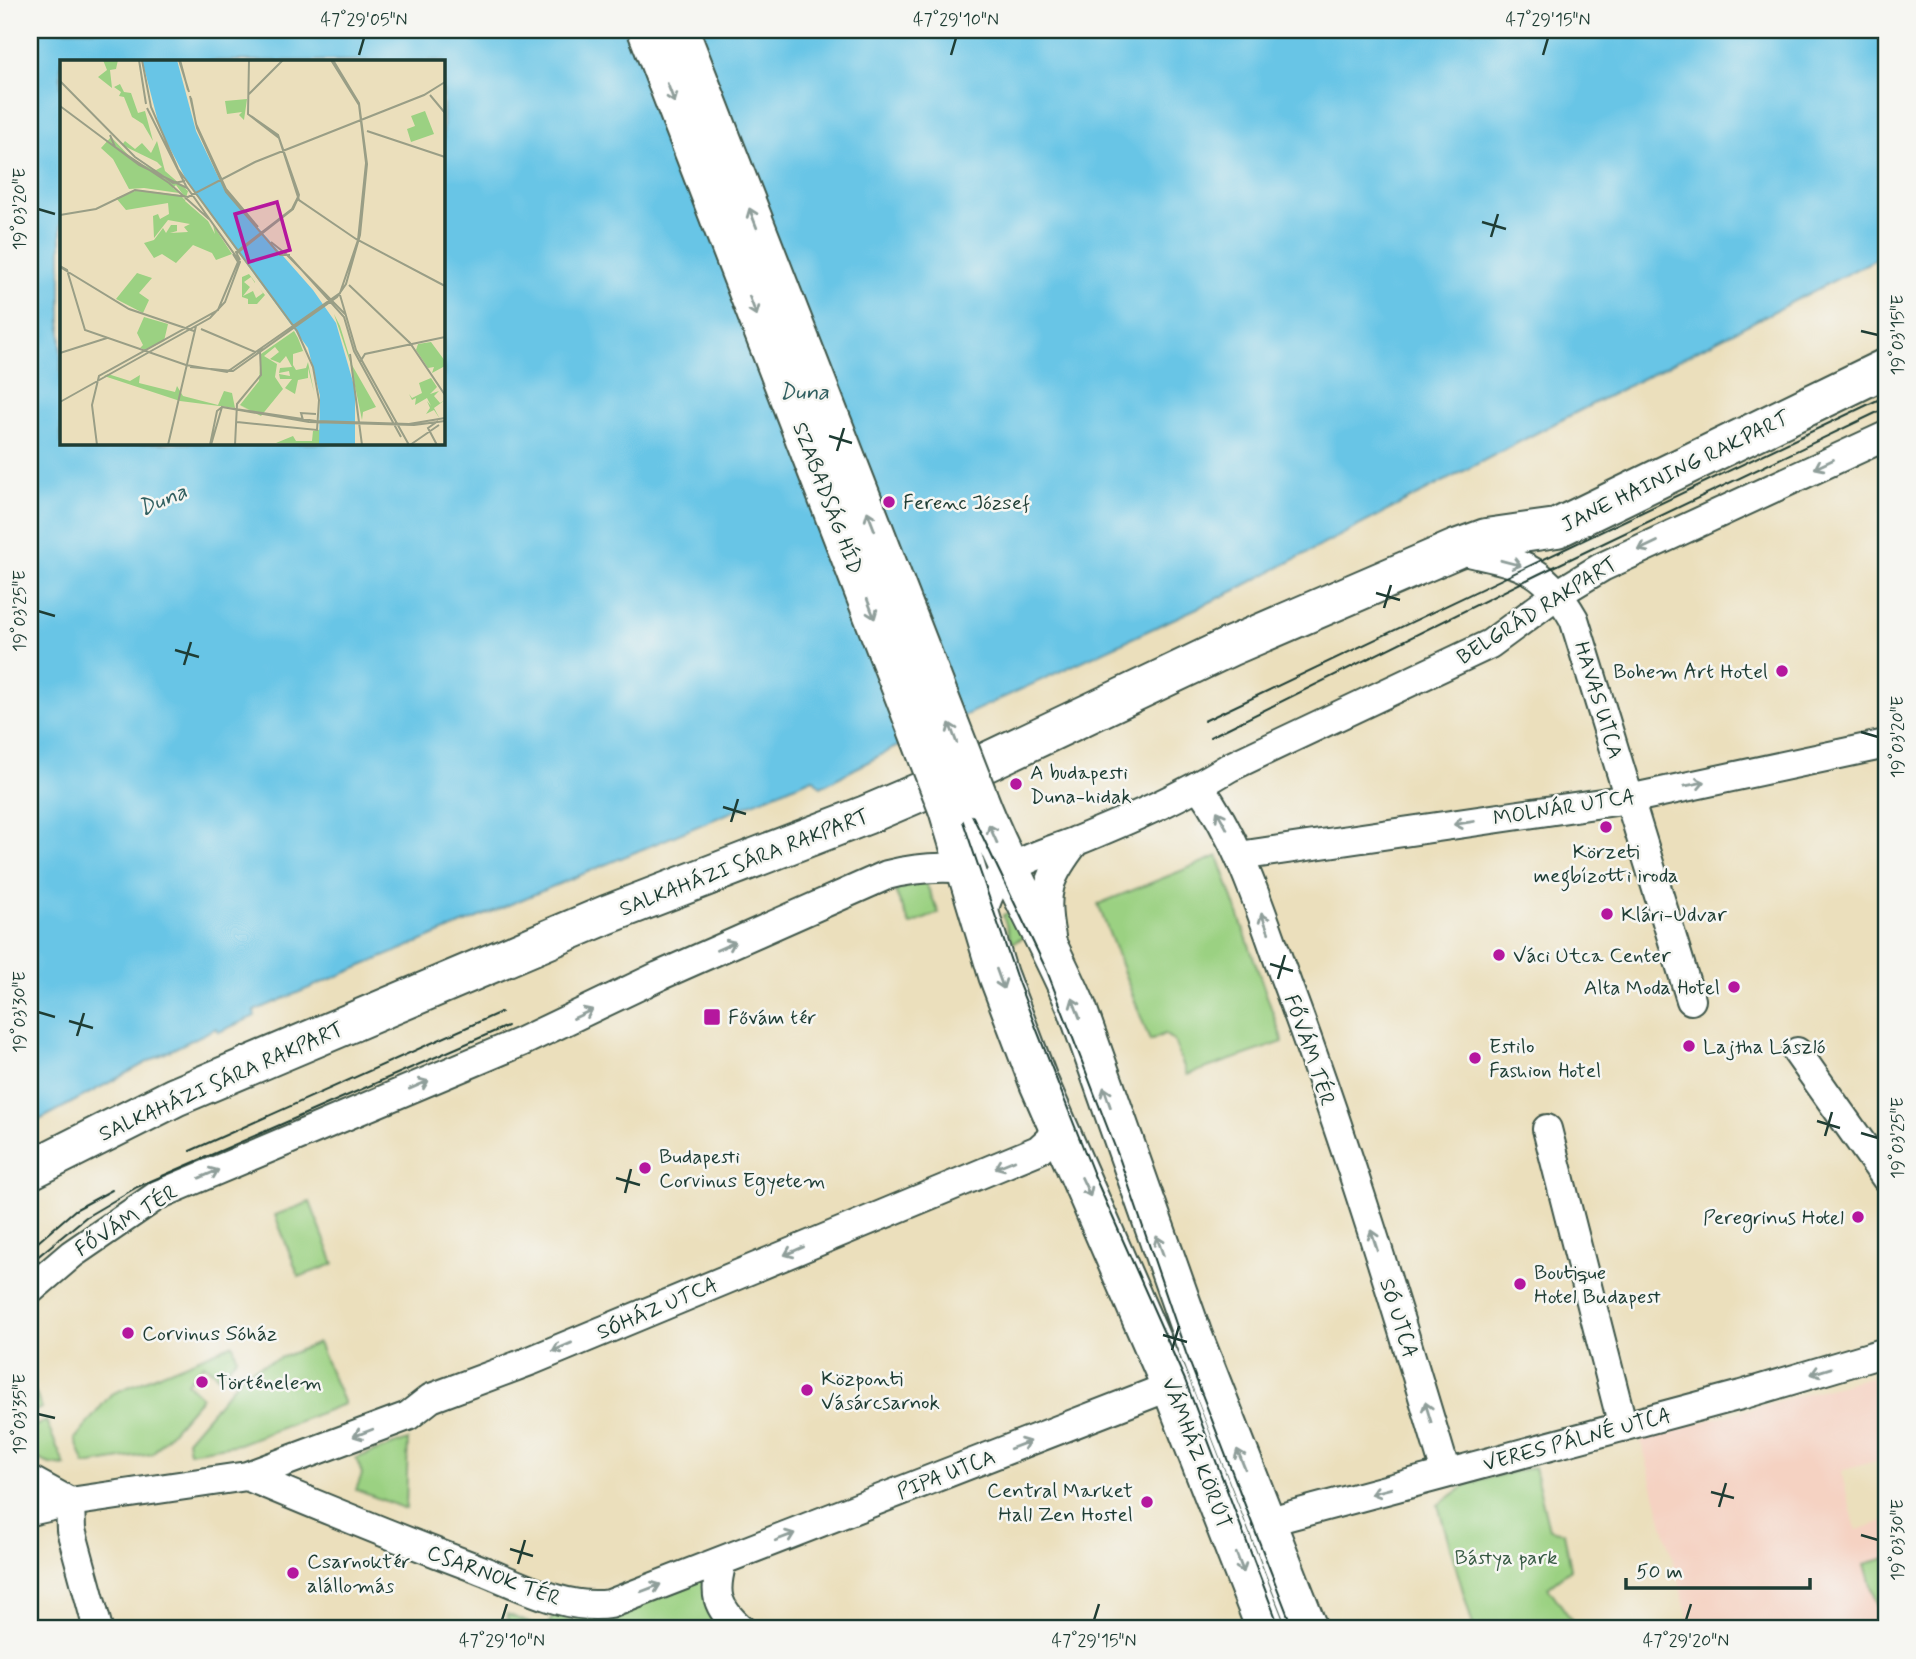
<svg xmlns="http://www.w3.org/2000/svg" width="1916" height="1659" font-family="Mynerve,sans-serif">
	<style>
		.built { fill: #f5d2c2 }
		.green { fill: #9bd182; stroke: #5d875b; stroke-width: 2 }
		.water { fill: #68c5e6; stroke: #44818d; stroke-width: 2; fill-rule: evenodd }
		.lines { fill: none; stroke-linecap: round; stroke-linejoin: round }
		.street-casing { stroke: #3e5548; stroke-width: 32 }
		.secondary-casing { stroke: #3e5548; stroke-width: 42 }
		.street { stroke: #fff; stroke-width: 28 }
		.secondary { stroke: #fff; stroke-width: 38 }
		.tram { stroke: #1f3d34; stroke-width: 2 }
		.secondary-bridge-casing { stroke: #3e5548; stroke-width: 42; stroke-linecap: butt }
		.secondary-bridge { stroke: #fff; stroke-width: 38 }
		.oneway { stroke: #8f9e9a }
		.ticks { fill: none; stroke: #1f3d34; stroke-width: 2.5 }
		.poi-dot { fill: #b5179e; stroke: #f6f6f2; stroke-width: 2.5 }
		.labels { text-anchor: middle; stroke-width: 5; stroke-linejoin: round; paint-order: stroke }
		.street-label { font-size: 21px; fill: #1f3d34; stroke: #f6f6f2 }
		.poi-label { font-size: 21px; fill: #1f3d34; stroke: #f6f6f2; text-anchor: start }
		.park-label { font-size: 21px; fill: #385b44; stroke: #f6f6f2 }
		.water-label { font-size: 23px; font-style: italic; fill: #315f60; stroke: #f6f6f2 }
		.inset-road { fill: none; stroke: #999e86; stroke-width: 2 }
		.view { fill: #b5179e; fill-opacity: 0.15; stroke: #b5179e; stroke-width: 3.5 }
		.inset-edge { fill: none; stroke: #1f3d34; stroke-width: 3.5 }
		.neatline { fill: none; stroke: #1f3d34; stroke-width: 2.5 }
		.ticks-label { font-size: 18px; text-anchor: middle; fill: #1f3d34 }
	</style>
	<rect width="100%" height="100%" fill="#f6f6f2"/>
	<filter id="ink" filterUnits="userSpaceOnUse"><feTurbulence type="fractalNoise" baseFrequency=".0143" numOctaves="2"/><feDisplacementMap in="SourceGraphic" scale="14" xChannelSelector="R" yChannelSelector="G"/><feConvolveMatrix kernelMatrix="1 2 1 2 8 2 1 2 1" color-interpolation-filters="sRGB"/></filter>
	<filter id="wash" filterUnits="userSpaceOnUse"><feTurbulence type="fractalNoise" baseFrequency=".00686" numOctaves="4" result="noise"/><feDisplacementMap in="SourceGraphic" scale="28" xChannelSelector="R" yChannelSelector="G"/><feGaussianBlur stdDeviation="1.57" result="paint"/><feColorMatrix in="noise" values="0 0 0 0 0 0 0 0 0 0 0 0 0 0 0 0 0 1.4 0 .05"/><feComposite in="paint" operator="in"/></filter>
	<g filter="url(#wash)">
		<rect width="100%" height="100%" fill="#ebdfbc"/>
		<path class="built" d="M1873,1376L1886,1421V1458L1841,1471L1856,1530L1886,1521V1625L1868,1629H1691L1641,1441L1681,1427Z"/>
		<path class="green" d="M1218,856L1283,1042L1187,1075L1174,1041L1164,1034L1150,1041L1098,904Z
			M924,879L939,913L910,925L895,891Z
			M1012,911L1025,937L1012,943L1003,915Z
			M310,1202L334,1264L299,1277L275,1215Z
			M318,1343L344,1404L239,1444L189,1452L187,1440L246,1371Z
			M233,1344L237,1358L219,1377L204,1364L187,1383L202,1397L152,1454L85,1465L75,1439L111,1394Z
			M30,1381L42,1408L30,1413Z
			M46,1421L65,1466L50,1464L30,1456V1428Z
			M408,1440L406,1509L356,1490L362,1474L356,1458Z
			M1534,1467L1549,1529L1564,1532L1571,1569L1548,1587L1578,1629H1474L1438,1505L1471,1482Z
			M1886,1558V1612L1879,1614L1865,1564Z
			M707,1573L728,1629H547L554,1613L575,1621L579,1611Z
			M507,1614L543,1629H510Z"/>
		<path class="water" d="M30,30H1886V254L1571,415L1234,591L892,749L821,787L813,778L254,1011L255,1016L219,1032L216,1028L155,1058L30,1125ZM61,61H443V443H61Z"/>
	</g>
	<g filter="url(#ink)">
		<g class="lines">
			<g class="street-casing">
				<path id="street" d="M1456,549C1517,565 1540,560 1574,619L1691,1000
					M1199,786C1242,845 1262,916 1287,984C1347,1144 1397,1309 1446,1473
					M1239,856L1629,799L1886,744
					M982,919C985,899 993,881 1010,869C1032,855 1060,848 1084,838C1135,817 1183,796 1230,767L1490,644L1559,593L1602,567L1886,436
					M1051,937C1042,892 1048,877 1076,841
					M1797,1052L1886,1178
					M1547,1129L1623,1427
					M30,1290L72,1254L158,1195L521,1042L659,976L887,875C914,868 939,866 967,869
					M247,1476C323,1508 399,1539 476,1568C518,1584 565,1611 610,1604L1171,1386
					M30,1480L70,1502
					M70,1502L71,1530L98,1629
					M30,1511L70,1502L247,1476L408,1416L431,1398L530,1361L1038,1150L1049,1140L1057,1125
					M1266,1522L1741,1395L1886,1352
					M722,1562C713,1594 716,1607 741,1629"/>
			</g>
			<g class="secondary-casing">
				<path id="secondary" d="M978,797C1006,870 1046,936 1077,1008L1194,1339L1308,1629
					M948,809L998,975L1039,1083L1171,1386L1266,1629
					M30,1170L175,1097L606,915L866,815L953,778L1229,647L1456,549L1486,538L1557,528L1886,368"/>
			</g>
			<use href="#street" class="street"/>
			<use href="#secondary" class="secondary"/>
			<path class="tram" d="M668,30L966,802L1047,971L1120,1160L1186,1353L1293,1629
				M1204,721L1886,396
				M1210,737L1539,574L1886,408
				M955,798L1018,982L1094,1175L1185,1380L1280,1629
				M190,1151L501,1012
				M30,1249L75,1210L112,1190
				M30,1263L86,1217L137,1187L507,1026"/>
			<g class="secondary-bridge-casing">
				<path id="secondary-bridge" d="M647,30L948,809
					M679,30L978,797"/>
			</g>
			<use href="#secondary-bridge" class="secondary-bridge"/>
		</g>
		<defs><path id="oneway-shaft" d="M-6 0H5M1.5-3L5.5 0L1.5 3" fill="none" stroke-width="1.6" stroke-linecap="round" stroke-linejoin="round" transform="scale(1.75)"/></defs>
		<g class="oneway">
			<use href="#oneway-shaft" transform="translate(671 93) rotate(69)"/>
			<use href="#oneway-shaft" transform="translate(753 218) rotate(-111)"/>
			<use href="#oneway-shaft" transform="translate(753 306) rotate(69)"/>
			<use href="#oneway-shaft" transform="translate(1824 464) rotate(155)"/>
			<use href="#oneway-shaft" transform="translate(871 521) rotate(-111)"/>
			<use href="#oneway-shaft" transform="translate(1648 546) rotate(155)"/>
			<use href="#oneway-shaft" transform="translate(1511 563) rotate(15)"/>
			<use href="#oneway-shaft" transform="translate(871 609) rotate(69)"/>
			<use href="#oneway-shaft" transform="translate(953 733) rotate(-111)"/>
			<use href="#oneway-shaft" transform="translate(1695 784) rotate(-12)"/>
			<use href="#oneway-shaft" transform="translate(1222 820) rotate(-119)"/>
			<use href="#oneway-shaft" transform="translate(1464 823) rotate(171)"/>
			<use href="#oneway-shaft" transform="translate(993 834) rotate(-114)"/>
			<use href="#oneway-shaft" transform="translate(1265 923) rotate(-111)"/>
			<use href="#oneway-shaft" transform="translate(726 946) rotate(-24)"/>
			<use href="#oneway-shaft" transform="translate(1000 979) rotate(70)"/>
			<use href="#oneway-shaft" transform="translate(1076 1008) rotate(-111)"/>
			<use href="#oneway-shaft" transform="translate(583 1014) rotate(-25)"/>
			<use href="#oneway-shaft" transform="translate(419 1085) rotate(-23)"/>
			<use href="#oneway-shaft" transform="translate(1107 1097) rotate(-109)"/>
			<use href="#oneway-shaft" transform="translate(1005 1164) rotate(158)"/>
			<use href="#oneway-shaft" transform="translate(209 1174) rotate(-23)"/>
			<use href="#oneway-shaft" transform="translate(1086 1187) rotate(65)"/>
			<use href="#oneway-shaft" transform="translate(1374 1240) rotate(-108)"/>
			<use href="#oneway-shaft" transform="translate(1160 1246) rotate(-110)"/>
			<use href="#oneway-shaft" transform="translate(794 1251) rotate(157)"/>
			<use href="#oneway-shaft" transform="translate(562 1347) rotate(157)"/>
			<use href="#oneway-shaft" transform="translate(1821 1371) rotate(163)"/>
			<use href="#oneway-shaft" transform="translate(1428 1412) rotate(-107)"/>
			<use href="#oneway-shaft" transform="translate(363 1433) rotate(159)"/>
			<use href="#oneway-shaft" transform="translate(1020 1445) rotate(-21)"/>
			<use href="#oneway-shaft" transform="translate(1241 1459) rotate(-112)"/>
			<use href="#oneway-shaft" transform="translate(1381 1491) rotate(165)"/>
			<use href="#oneway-shaft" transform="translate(785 1537) rotate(-21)"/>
			<use href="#oneway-shaft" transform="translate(1240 1563) rotate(69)"/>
			<use href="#oneway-shaft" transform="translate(651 1588) rotate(-21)"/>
		</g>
	</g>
	<path class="ticks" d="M359,55L364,38M951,55L956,38M1543,55L1548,38M38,209L55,214M1482,222L1506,229M1491,237L1498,214M1861,331L1878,335M829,436L852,443M837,451L844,428M1376,593L1400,600M1384,608L1391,585M38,611L55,616M175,650L199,657M184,665L191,642M1861,732L1878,737M723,807L746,814M731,822L738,799M1270,964L1293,971M1278,979L1285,955M38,1012L55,1017M69,1021L93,1028M77,1036L84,1013M1817,1121L1840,1128M1861,1133L1878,1138M1825,1136L1832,1112M616,1178L640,1185M625,1193L631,1169M1163,1335L1187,1342M1172,1350L1179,1326M38,1414L55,1418M1711,1492L1734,1498M1719,1507L1726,1483M1861,1535L1878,1540M510,1549L533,1556M518,1564L525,1540M502,1620L507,1604M1094,1620L1099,1604M1686,1620L1691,1604"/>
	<g class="poi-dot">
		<circle cx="889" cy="502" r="7"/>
		<circle cx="1782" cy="671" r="7"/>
		<circle cx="1016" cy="784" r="7"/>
		<circle cx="1606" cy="827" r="7"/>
		<circle cx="1607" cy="914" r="7"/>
		<circle cx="1499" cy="955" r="7"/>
		<circle cx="1734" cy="987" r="7"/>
		<rect x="703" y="1008" width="18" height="18" rx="3.5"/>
		<circle cx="1689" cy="1046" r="7"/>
		<circle cx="1475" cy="1058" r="7"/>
		<circle cx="645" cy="1168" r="7"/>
		<circle cx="1858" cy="1217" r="7"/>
		<circle cx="1520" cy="1284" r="7"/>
		<circle cx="128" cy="1333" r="7"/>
		<circle cx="202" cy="1382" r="7"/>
		<circle cx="807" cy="1390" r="7"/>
		<circle cx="1147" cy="1502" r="7"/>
		<circle cx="293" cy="1573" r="7"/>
	</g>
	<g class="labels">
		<g class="street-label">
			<text transform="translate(1675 471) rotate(-26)" y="7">JANE HAINING RAKPART</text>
			<text transform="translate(828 498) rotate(69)" y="7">SZABADSÁG HÍD</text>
			<text transform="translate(1537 610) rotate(-32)" y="7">BELGRÁD RAKPART</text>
			<text transform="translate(1599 700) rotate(73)" y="7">HAVAS UTCA</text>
			<text transform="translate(1564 807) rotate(-9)" y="7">MOLNÁR UTCA</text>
			<text transform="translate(744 862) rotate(-21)" y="7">SALKAHÁZI SÁRA RAKPART</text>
			<text transform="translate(1310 1050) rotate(71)" y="7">FŐVÁM TÉR</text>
			<text transform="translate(221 1081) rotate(-24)" y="7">SALKAHÁZI SÁRA RAKPART</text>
			<text transform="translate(126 1220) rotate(-32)" y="7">FŐVÁM TÉR</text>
			<text transform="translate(657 1308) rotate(-23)" y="7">SÓHÁZ UTCA</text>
			<text transform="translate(1399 1318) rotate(72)" y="7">SÓ UTCA</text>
			<text transform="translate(1577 1439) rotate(-15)" y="7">VERES PÁLNÉ UTCA</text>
			<text transform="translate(1197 1453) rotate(69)" y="7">VÁMHÁZ KÖRÚT</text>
			<text transform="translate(946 1474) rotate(-21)" y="7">PIPA UTCA</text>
			<text transform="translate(494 1575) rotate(20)" y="7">CSARNOK TÉR</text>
		</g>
		<g class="poi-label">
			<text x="903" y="509">Ferenc József</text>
			<text x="1768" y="678" text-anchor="end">Bohem Art Hotel</text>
			<text x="1030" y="779">A budapesti<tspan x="1030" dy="24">Duna-hidak</tspan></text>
			<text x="1606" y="858" text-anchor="middle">Körzeti<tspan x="1606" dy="24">megbízotti iroda</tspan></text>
			<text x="1621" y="921">Klári-Udvar</text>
			<text x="1513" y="962">Váci Utca Center</text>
			<text x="1720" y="994" text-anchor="end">Alta Moda Hotel</text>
			<text x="728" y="1024">Fővám tér</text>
			<text x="1489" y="1053">Estilo<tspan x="1489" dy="24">Fashion Hotel</tspan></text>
			<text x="1703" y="1053">Lajtha László</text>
			<text x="659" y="1163">Budapesti<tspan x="659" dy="24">Corvinus Egyetem</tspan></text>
			<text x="1844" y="1224" text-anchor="end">Peregrinus Hotel</text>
			<text x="1534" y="1279">Boutique<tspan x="1534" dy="24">Hotel Budapest</tspan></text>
			<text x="142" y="1340">Corvinus Sóház</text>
			<text x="821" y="1385">Központi<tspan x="821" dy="24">Vásárcsarnok</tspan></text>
			<text x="216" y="1389">Történelem</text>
			<text x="1133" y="1497" text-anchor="end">Central Market<tspan x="1133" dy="24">Hall Zen Hostel</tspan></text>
			<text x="307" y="1568">Csarnoktér<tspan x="307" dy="24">alállomás</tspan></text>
		</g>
		<g class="park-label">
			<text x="1506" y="1564">Bástya park</text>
		</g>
		<g class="water-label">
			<text x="804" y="399">Duna</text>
			<text transform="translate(162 499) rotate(-23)" y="8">Duna</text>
		</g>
	</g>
	<g transform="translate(60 60)">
		<rect width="385" height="385" fill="#ebdfbc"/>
		<path d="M43,0H58L56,9L50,10L52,28L38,17L47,10ZM60,24L64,32L71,33L78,53L85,51L93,81L83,64L72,57L64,37L59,36L61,32L54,27ZM187,39L184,60L179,55L182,52L167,54L165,41ZM365,51L374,74L351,82L347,69L355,66L351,56ZM51,77L75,102L96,110L102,107L97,102L62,85L65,81L75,89L82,83L91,93L97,81L105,111L128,131L125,141L148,161L155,174L153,165L172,194L156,200L152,193L133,185L116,203L102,194L94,198L84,183L94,180L103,168L106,173L111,165H117V171L110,173L128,172L124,167L130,164L108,160L94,178L93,156L98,154L100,159L109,154L108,143L66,150L56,138L78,130L120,135L125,140L124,136L116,125L113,128L119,133L84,128L69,129L53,99L41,88ZM77,213L92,218L79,233L89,240L83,253L56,239ZM189,214L195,222V223L191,217L184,222L190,227L183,236L193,231L196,238L203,233L199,228L205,235L197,244H188V239L182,237V217ZM274,254L280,266L292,305L316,347L303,352L302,360L290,302ZM84,257L108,264L104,281L86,290L80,288L83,285L77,273ZM234,271L238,278L247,301L243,291L233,294V305L236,310L246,308L248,302L254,332L248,308V318L238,320L235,334L225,328L232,319H220L219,314L230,316L229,311L219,313L220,308L232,307L226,296L220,303L210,299L219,292L215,287L204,296L217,304L215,317L223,329L201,356L179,345L192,351L180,345L199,321L201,294ZM371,282L385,301V306L372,313L374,307L368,308L356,290L358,284ZM48,314L70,321L80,315L79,323L115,332L117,326L123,336L158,345L164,331L172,333L175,348L120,341L44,316ZM371,318L377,327L370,334L379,331L374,336L380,343L385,340L374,348L380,359L374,350L366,354L370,348L367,341L371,346L367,338L355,345L356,338L352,340L349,334L352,338L362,333L359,323ZM262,369L259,385L216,383L233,376L236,381H252L253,371Z" fill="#9bd182"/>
		<path d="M82,0H117L136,71L164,129L253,230L276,263L295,329V385H259L260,336L248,288L129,125L100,69Z" fill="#68c5e6"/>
		<path class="inset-road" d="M79,0L86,44M82,0L91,47L118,109L237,271L253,307L259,340L257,370L177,362M119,0L129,32M120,0L128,30M189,0L188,54L219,78L239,140L296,179L385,226M0,21L75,97L113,123L125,121M189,34L223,0M370,35L385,53M130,36L137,68L166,132L220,195H230M131,38L136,64L166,129L198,167M0,46L79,105L127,128M307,71L385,97M50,75L55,87L109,123L149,159M0,155L36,149L75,130L128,137L195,102L364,35L385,22M211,182L231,198L284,257L294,291L341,377M225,193L285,254M176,194L233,149L239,136M180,200L176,192L232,149L239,135L218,75L191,56M0,206L7,210L25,270L126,305L167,312L280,233L298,180L306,103L299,45L271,0M0,207L69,249L134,271M289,225L350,283L385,335M280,235L296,290L349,385M141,269L195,292L204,289M0,293L47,278M290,294L302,385M300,302L305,294L385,277M130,307L173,311L277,237L286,224L300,175L307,104L299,43L273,0M0,342L150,258L165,242L180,202L126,126L87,48M243,360L241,353L256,354M37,385L32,345L39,316L158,250L178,202L173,194M108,385L136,266M150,385L157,351L162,347L256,361L349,364L385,358M151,385L162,347L249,362L354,365L385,361M175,385L177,344L201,315L200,291M350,385L379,365M377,385L368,368L378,361"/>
		<path class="view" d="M217,142L230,190L189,202L175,154Z"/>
		<rect width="385" height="385" class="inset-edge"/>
	</g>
	<rect width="1916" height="1659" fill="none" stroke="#f6f6f2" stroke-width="77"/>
	<path d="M1626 1578v10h184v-10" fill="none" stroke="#1f3d34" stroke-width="3.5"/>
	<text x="1636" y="1578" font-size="21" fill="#1f3d34" stroke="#f6f6f2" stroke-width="5" paint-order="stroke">50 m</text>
	<rect x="38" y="38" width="1840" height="1582" class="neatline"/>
	<g class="ticks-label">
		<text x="364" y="25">47°29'05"N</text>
		<text x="956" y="25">47°29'10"N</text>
		<text x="1548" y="25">47°29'15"N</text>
		<text transform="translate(19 209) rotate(-90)" y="6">19°03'20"E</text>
		<text transform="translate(1897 335) rotate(-90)" y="6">19°03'15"E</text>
		<text transform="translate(19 611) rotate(-90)" y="6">19°03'25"E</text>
		<text transform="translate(1897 737) rotate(-90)" y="6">19°03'20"E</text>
		<text transform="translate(19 1012) rotate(-90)" y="6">19°03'30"E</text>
		<text transform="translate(1897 1138) rotate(-90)" y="6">19°03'25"E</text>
		<text transform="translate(19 1414) rotate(-90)" y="6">19°03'35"E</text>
		<text transform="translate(1897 1540) rotate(-90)" y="6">19°03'30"E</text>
		<text x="502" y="1646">47°29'10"N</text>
		<text x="1094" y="1646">47°29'15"N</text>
		<text x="1686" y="1646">47°29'20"N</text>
	</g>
</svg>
